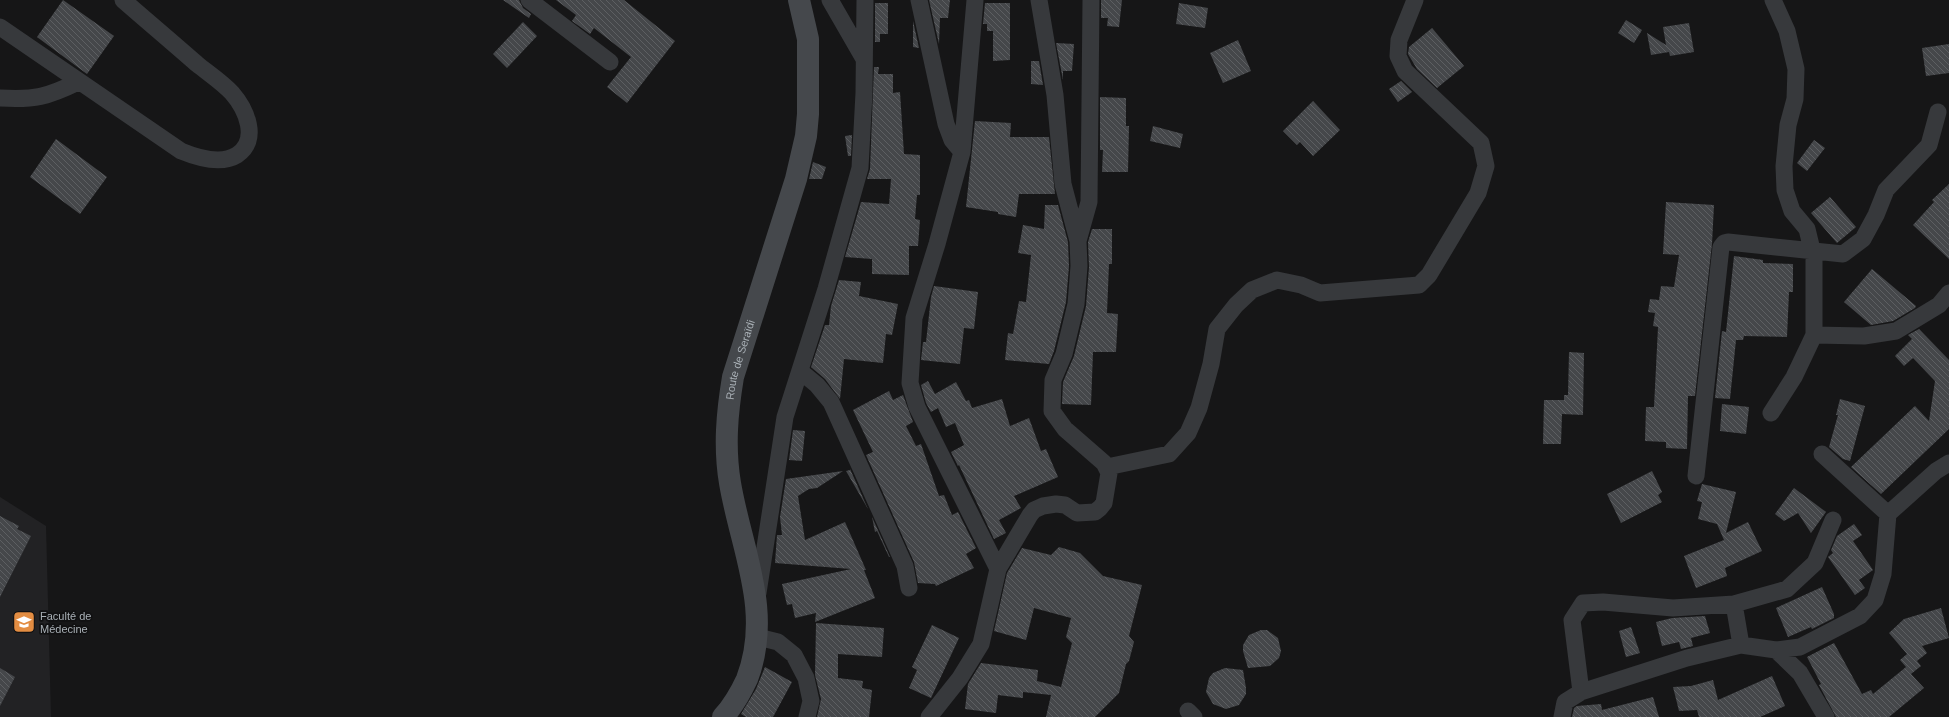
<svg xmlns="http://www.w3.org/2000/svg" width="1949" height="717" font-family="Helvetica,sans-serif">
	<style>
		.built { fill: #222224 }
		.building { fill: url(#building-back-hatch) }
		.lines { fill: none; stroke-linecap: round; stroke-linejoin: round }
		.street { stroke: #37393c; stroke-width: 17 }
		.secondary { stroke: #45484c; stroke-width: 22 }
		.labels { text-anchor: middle; stroke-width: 3.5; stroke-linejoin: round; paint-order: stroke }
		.street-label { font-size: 11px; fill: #a9b0b6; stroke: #111112 }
		.poi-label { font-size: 11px; fill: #a9b0b6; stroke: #111112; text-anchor: start }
	</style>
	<defs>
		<pattern id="building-back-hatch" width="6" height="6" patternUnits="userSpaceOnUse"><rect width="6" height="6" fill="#45474a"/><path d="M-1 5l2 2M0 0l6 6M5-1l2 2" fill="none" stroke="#5d5f62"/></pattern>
	</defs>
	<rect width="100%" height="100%" fill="#161617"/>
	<path class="built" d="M0,497L46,526L51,717H0Z"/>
	<path class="building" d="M63,0L114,36L87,74L37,37Z
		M503,0H519L523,8L531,14L529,18Z
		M556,0H624L675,41L627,103L607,87L631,57L594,28L590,34L572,21L576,15Z
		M929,0H950L948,18H940L939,44Z
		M1101,0H1122L1119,27L1107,26L1108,18H1101Z
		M875,3H888V34H880V42H875Z
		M985,3H1010V60L993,61V31H987V24H983Z
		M1179,3L1208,8L1205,28L1176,24Z
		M1626,20L1642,30L1634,43L1618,33Z
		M913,21L919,48L913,47Z
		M523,22L537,36L507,68L493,54Z
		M1689,23L1694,52L1670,56L1669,52L1651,55L1647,33L1666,45L1663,27Z
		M1432,28L1464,66L1437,88L1417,69L1408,54L1409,47Z
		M1238,40L1251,71L1223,83L1210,53Z
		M1056,43L1074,44L1072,71H1063V80Z
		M1949,44V73L1926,76L1922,48Z
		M1031,61H1039L1043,85L1031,84Z
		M874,67H879L878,74H893V93L900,92L904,154L920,155V195H917L915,219L920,220L918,246H909V275L872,274V259L845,257L861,202L889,204L891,179H867L870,169Z
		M1401,81L1412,92L1398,102L1389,89Z
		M1100,97L1126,98V126H1129L1128,172H1102L1103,150H1100Z
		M1313,101L1340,130L1313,156L1300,142L1297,145L1283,131Z
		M975,121L1011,123L1010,137H1049L1055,194H1019L1016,217L998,214V212L966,207Z
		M1153,126L1183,134L1180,148L1150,141Z
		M852,135L851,156H848L845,136Z
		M56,139L107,177L80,214L30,177Z
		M1814,140L1825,148L1807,171L1797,163Z
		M813,162L826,167L822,179H809Z
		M1949,184V259L1913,225L1934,202L1932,200Z
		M1830,197L1856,227L1837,243L1811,213Z
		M1666,202L1714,205L1712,244L1695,396H1688L1687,449L1666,448V442L1645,441L1646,407H1654L1658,327L1653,326L1655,313L1648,312L1650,299L1659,300L1661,286L1674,287L1679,255L1663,254Z
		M1045,205H1058L1068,242L1069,266L1066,302L1054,351L1049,364L1005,360L1008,333L1013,334L1019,301L1026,302L1031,255L1018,253L1023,225L1044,229Z
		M1092,229H1112V264H1109L1107,313L1118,314L1116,352H1093L1091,405L1062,404L1063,382L1074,356L1086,306L1089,267L1088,242Z
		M1734,256L1763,260V263L1793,264V292H1789L1787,337L1744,336L1743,340H1736L1730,399L1715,398L1722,331L1726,332Z
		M1872,269L1916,306L1915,308L1893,321L1871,325L1844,302Z
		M839,280L861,282L859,296L898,304L892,335L886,334L883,363L844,359L840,399L825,379L811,367L825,325H829L831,306Z
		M934,286L978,292L974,329L964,328L960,364L921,360L923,342H926L931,297Z
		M1919,329L1949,360V429L1881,494L1851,467L1915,406L1929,421L1935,381L1913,358L1904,366L1895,356L1912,339L1908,335Z
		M1569,352L1584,353L1583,415L1562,414L1561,444H1543L1544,400H1564V395H1568Z
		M928,381L935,394L956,382L966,401L969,400L972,408L1002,399L1010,426L1029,418L1041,451L1046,449L1058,477L1014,496L1021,508L999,520L1006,533L994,539L959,465L958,466L951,452L964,445L955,423L946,427L938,408L931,412L926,403L921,385Z
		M889,391L893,400L903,395L913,422L906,426L916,446L921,444L939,496L944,495L952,515L958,512L976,548L966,554L974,568L936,586L935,584L918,583L914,562L866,455L873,452L853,410Z
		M1840,399L1865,406L1850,461L1843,459L1829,447L1838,415H1836Z
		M1722,404L1749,407L1746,434L1720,431Z
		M793,430L805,431L802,461L789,460Z
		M850,469L868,509L846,471L850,470Z
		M843,471L817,488L809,489L798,496L805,540L845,522L866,570H864L875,598L815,622L816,613L795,618L792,604L787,605L782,584L851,569L775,563L777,535H782L780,517L786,479Z
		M1652,471L1662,492L1658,495L1662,502L1621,523L1607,494Z
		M1702,484L1736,492L1726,533L1748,522L1762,551L1725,568L1727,576L1696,588L1684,556L1724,540L1717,524L1698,519L1702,502L1697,501Z
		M1794,488L1826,512L1811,533L1798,513L1784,521L1775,514Z
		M0,516L19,526L17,529L31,536L0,597Z
		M872,517L890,557H889L877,531L875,532Z
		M1854,524L1862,535L1853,541L1873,570L1859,580L1865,588L1855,595L1828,557L1833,553L1831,550L1837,536Z
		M1059,547L1080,553L1103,576L1142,585L1129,636L1134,642L1129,661L1126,664L1119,693L1095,717H1046L1051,695L1023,692V698L998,695L996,713L965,709L968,684L981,663L1038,670L1037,681L1061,687L1072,643L1066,637L1071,618L1034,608L1026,640L994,631L1007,573L1022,548L1051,555Z
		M1822,587L1834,614V618L1812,629L1811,627L1788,637L1776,608Z
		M1941,608L1949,638L1922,646L1927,653L1917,661L1921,666L1911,674L1924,688L1889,717H1836L1819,685L1821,684L1807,657L1834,643L1862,694L1871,690L1873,694L1906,667L1900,660L1907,654L1889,633L1904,619Z
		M1705,616L1710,633L1691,638L1693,646L1681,649L1679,642L1662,646L1656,622L1672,618Z
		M816,623L884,628L882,657L838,654V678L863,681L862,688L872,690L869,717H817L821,699L815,675Z
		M932,625L959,638L931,698L909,688L917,670L912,667Z
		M1631,627L1640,653L1626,657L1619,631Z
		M1261,630H1267L1278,638L1281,651L1279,658L1270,666L1248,668L1243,651V645L1249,635Z
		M765,667L792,682L773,717H746L741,714L756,689Z
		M0,668L15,677L0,706Z
		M1225,668L1243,670L1246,688V694L1239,705L1226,709L1213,704L1206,692L1209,678L1213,673Z
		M1772,676L1785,706L1760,717H1699L1697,710L1679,711L1673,687L1691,686L1713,680L1718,700Z
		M1653,697L1659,717H1572L1574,708L1577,706L1601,704L1602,710Z"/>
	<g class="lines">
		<path class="street" d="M529,0L610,62
			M830,0L864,59
			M919,0L946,124L952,140L962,152
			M975,0L962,152L937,244L914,318L910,383L917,407L998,569
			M1039,0L1055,95L1063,184L1078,241
			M0,27L181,151C198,158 221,165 237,155C260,140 246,109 232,93C222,82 208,73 197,64C172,42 147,21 123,0
			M0,98C35,100 47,97 78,82
			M1814,335L1864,336L1896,331L1939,305L1949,293
			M800,371L817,385L831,402L905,566L909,588
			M1771,413L1794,377L1814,335V258L1807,229L1792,211L1785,190L1784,166L1788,125L1795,99L1796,69L1787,31L1773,0
			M1822,454L1888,514
			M1107,467L1169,454L1188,433L1199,408L1211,364L1217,329L1236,305L1252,290L1277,280L1301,285L1320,293L1419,285L1429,275L1478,193L1486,166L1481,143L1405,71L1398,56L1399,40L1415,0
			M1696,476L1721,247L1724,243L1728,242L1843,254L1863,239L1876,215L1886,190L1929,145L1938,112
			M758,593L785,417L826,289L860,168L864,93L865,0
			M1734,604L1741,645L1776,650L1800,647L1860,616L1875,600L1883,574L1888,514L1936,471L1949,463
			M758,637L778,642L794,655L806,678L811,701L807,717
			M1776,650L1800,673L1826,717
			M1581,692L1687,658L1741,645
			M1188,711L1194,717
			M929,717L960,678L981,644L998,569L1030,515L1034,510L1043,506L1056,504L1065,505L1077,513L1095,512L1100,508L1104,503L1109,473L1104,463L1065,429L1052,411L1053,380L1064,354L1076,304L1079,266L1078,241L1089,202L1091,0
			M1562,717L1565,702L1581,692L1572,620L1583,603L1603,602L1673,608L1734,604L1787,589L1815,563L1833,520"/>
		<path class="secondary" id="s1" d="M723,717C733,706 741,692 747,679C773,611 741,549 730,483C724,447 727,413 733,377L796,179L806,136L808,114V39L799,0"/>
	</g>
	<defs>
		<g id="university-square" transform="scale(1.15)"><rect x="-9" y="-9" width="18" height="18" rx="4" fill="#e38d42" stroke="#111112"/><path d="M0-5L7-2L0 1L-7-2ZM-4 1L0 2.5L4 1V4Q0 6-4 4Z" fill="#fff"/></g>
	</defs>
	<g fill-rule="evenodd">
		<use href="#university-square" x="24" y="622"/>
	</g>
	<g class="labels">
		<g class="street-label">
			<text dy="4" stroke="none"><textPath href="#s1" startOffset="370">Route de Seraïdi</textPath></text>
		</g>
		<g class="poi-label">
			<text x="40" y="620">Faculté de<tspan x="40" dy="13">Médecine</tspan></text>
		</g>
	</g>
</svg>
